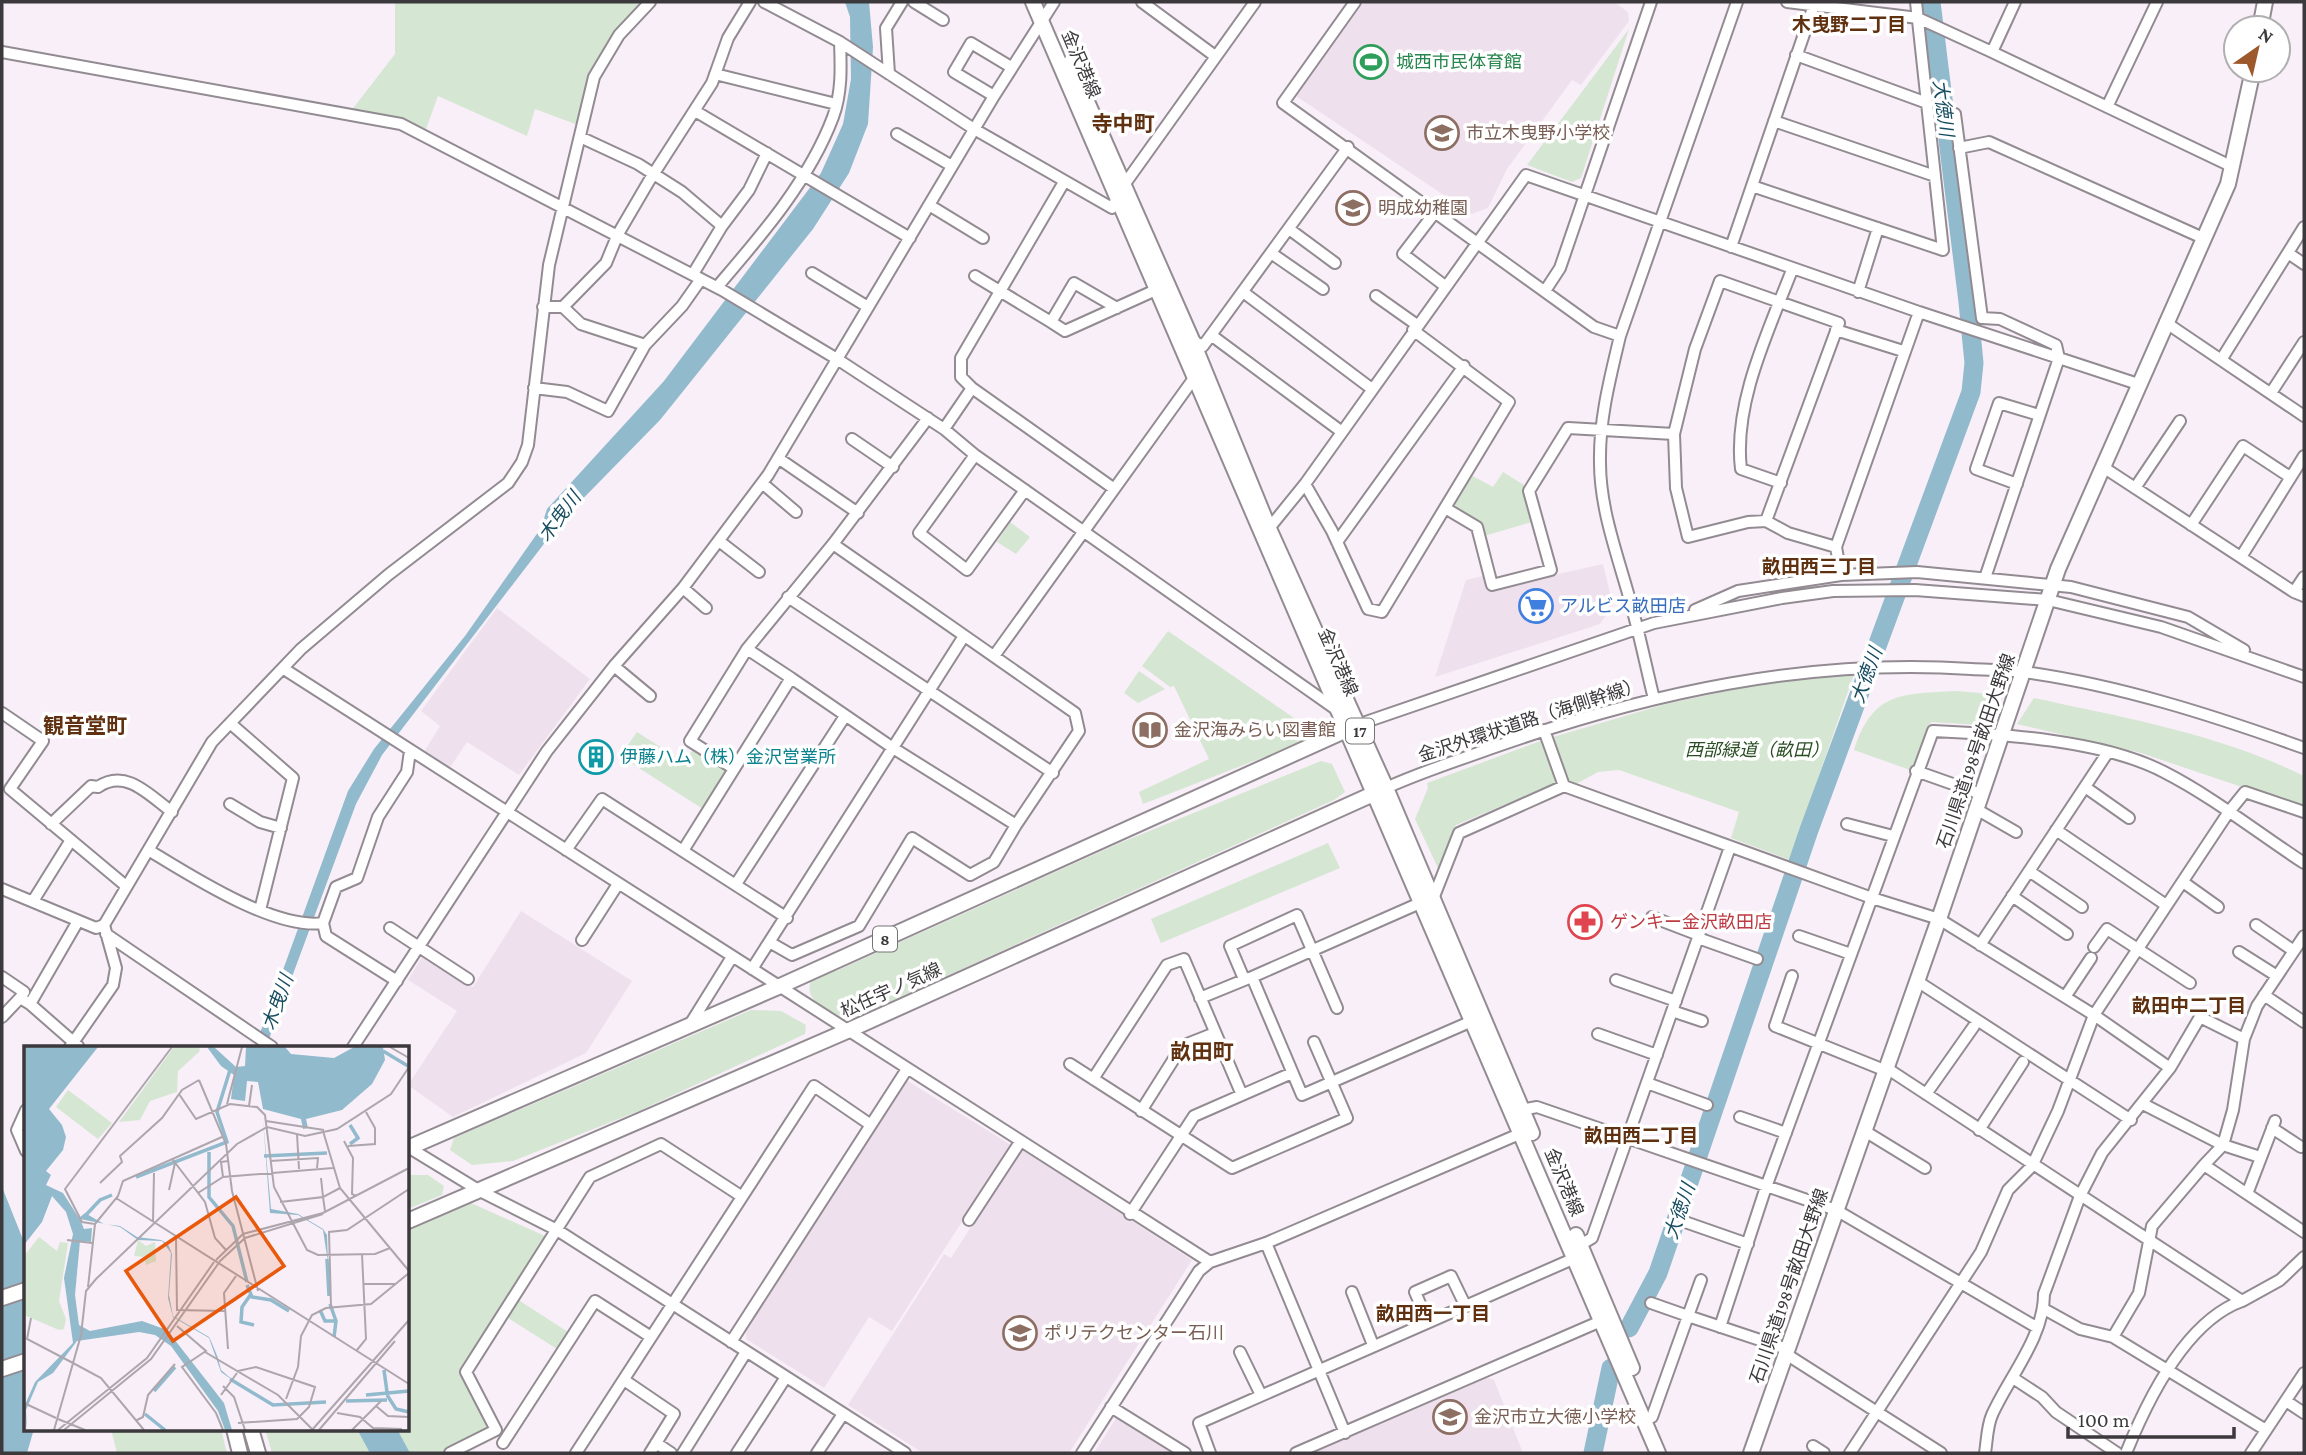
<svg xmlns="http://www.w3.org/2000/svg" width="2306" height="1455" font-family="'Crimson Pro','Noto Sans JP',serif">
	<style>
		.built { fill: #efe0ee }
		.green { fill: #d5e7d2 }
		.water { fill: #92bacd }
		.lines { fill: none; stroke-linecap: round; stroke-linejoin: round }
		.river { stroke: #92bacd; stroke-width: 19 }
		.minor-casing { stroke: #938b92; stroke-width: 14 }
		.major-casing { stroke: #938b92; stroke-width: 18 }
		.minor { stroke: #fff; stroke-width: 10 }
		.major { stroke: #fff; stroke-width: 14 }
		.labels { text-anchor: middle; stroke-width: 7; stroke-linejoin: round; paint-order: stroke }
		.shield { fill: #fff; stroke: #767476; stroke-width: 2 }
		.shield-label { font-size: 16px; font-weight: bold; fill: #3c393c }
		.leisure-label { font-size: 18px; fill: #27864d; stroke: #fff; text-anchor: start }
		.street-label { font-size: 18px; fill: #3c393c; stroke: #fff }
		.education-label { font-size: 18px; fill: #785e54; stroke: #fff; text-anchor: start }
		.shop-label { font-size: 18px; fill: #366cbe; stroke: #fff; text-anchor: start }
		.park-label { font-size: 18px; font-style: italic; fill: #294e23; stroke: #fff }
		.culture-label { font-size: 18px; fill: #0d838f; stroke: #fff; text-anchor: start }
		.health-label { font-size: 18px; fill: #be3a42; stroke: #fff; text-anchor: start }
		.neighbourhood-label { font-size: 19px; font-weight: bold; fill: #603111; stroke: #fff }
		.water-label { font-size: 19px; font-style: italic; fill: #174d61; stroke: #fff }
		.quarter-label { font-size: 21px; font-weight: bold; fill: #603111; stroke: #fff }
		.inset-river { fill: none; stroke: #92bacd; stroke-width: 3.5 }
		.inset-road { fill: none; stroke: #ada6ad; stroke-width: 2 }
		.view { fill: #e8590c; fill-opacity: 0.15; stroke: #e8590c; stroke-width: 3.5 }
		.inset-edge { fill: none; stroke: #3c393c; stroke-width: 3.5 }
	</style>
	<rect width="100%" height="100%" fill="#f8eff8"/>
	<path class="built" d="M1364,2H1614L1628,12L1629,21L1581,85L1572,80L1507,169L1488,208L1472,214L1296,96Z
		M1603,564L1613,605L1600,624L1435,677L1466,580L1483,576L1487,590Z
		M497,608L590,679L519,775L467,742L449,769L424,752L440,726L421,711Z
		M521,911L632,981L586,1053L453,1117L408,1085L457,1011L408,980L422,957L473,987Z
		M906,1080L1011,1145L892,1331L869,1317L824,1388L746,1339V1332Z
		M1021,1149L1192,1260L1069,1453H923L848,1405L944,1254L951,1258Z
		M1484,1377L1494,1380L1523,1453H1307Z
		M1121,1416L1178,1453H1094L1117,1417Z"/>
	<path class="green" d="M395,2H648L617,31L578,125L535,109L527,136L438,96L426,129L407,121L351,111L395,54Z
		M1629,29L1581,178L1572,182L1527,165Z
		M1503,472L1524,485L1532,522L1484,536L1450,508L1471,475L1493,487Z
		M1010,522L1030,537L1016,554L997,542Z
		M1168,631L1307,727L1313,738L1143,804L1139,792L1209,759L1174,686L1170,687L1142,666Z
		M1139,671L1165,689L1138,703L1124,693Z
		M1854,674L1790,860L1731,838L1739,812L1619,770L1598,772L1574,785L1567,784L1553,737L1666,704L1769,682Z
		M1957,691L2003,695L1995,726L1931,722L1913,771L1854,750C1873,691 1902,694 1957,691Z
		M2034,698C2126,718 2219,734 2304,776V808L2141,753L2017,724Z
		M637,732L684,762L694,748L725,769L727,773L703,809L620,756Z
		M1543,740L1557,777L1554,784L1456,825L1439,870L1415,819L1428,788L1427,783Z
		M1321,761L1332,764L1345,792L1334,800L845,1022C830,1012 803,1001 811,981L819,979L821,973L836,971L1120,843Z
		M1328,843L1340,868L1161,943L1151,919Z
		M751,1010L781,1011L806,1025L805,1034L641,1110L513,1161L472,1165L450,1150L454,1138Z
		M408,1175H428L444,1186L442,1195L408,1209Z
		M471,1203L545,1236L461,1371L487,1423L485,1429L440,1453H272L265,1429H408V1227Z
		M517,1299L568,1332L557,1349L505,1316Z
		M111,1429H221L227,1453H117Z"/>
	<path class="water" d="M845,2H869L873,47L868,124L849,173L813,229L660,420L563,519L382,755L356,804L266,1047H255L348,791L374,749L465,636L541,528L547,509L664,381L821,173L843,124L851,79L850,17Z
		M2,1187L26,1247V1429H34L27,1453H2Z
		M357,1429H397L410,1453H370Z"/>
	<g class="lines">
		<path class="river" d="M1629,1328L1658,1273L1809,830L1971,392L1974,363L1968,302L1931,2
			M1593,1453L1611,1368"/>
		<g class="minor-casing">
			<path id="minor" d="M764,2L840,42L974,129L1112,208L1124,185L1255,2
				M914,2L943,20
				M1142,2L1215,56
				M1355,2L1283,103L1594,327L1620,336
				M1787,2L1918,18L1992,52L2015,2
				M2,52L401,124L722,290L837,359L944,429L975,455L1337,710
				M1992,52L2233,167
				M1796,55L1927,103
				M715,74L836,104
				M889,74L886,28L902,2
				M994,96L954,72L971,43L1011,67
				M2107,107L2157,2
				M695,111L910,238
				M1955,114L1982,318L2000,319L2056,345L2059,358L1985,578
				M1774,121L1935,176
				M897,134L952,166
				M580,137L638,164L682,192L722,226
				M1959,148L1989,142L2203,238
				M1752,186L1943,250L1916,2
				M929,205L983,238
				M1436,211L1403,254L1445,286
				M1289,229L1335,263
				M1731,247L1815,2
				M1271,253L1323,289
				M2288,253L2304,264
				M812,273L868,307
				M693,274L722,226L749,190L767,153
				M975,276L1051,322L1074,283L1117,308
				M717,287C760,237 809,181 833,117C842,93 841,67 840,42
				M1545,291L1560,268L1651,2
				M1243,292L1372,389
				M1858,292L1878,228
				M1376,296L1417,325
				M543,307H563L606,263L618,234L649,181L712,83L728,38L750,2
				M563,307L581,324L645,345L682,306L701,279
				M1051,322L1065,331L1158,289
				M2165,322L2304,416
				M1836,330L1903,351
				M1211,335L1342,432
				M1191,340L1203,346L1348,147
				M2221,360L2304,227
				M534,388L567,392L608,411L645,345
				M972,388L1113,488
				M2271,393L2304,342
				M944,429L972,388L961,377V358L1064,182
				M1674,434L1695,349L1720,281L1839,323L1766,521
				M852,439L893,467
				M975,455L919,533L967,570L1025,490
				M778,458L858,513
				M2103,467L2294,592L2304,596
				M762,483L796,512
				M1781,483L1741,469C1733,403 1769,330 1792,270
				M1305,484L1332,531L1368,609L1382,612L1509,402L1413,330
				M2017,484L1976,469L1999,403L2039,415
				M2135,488L2180,421
				M1445,508L1477,527L1492,585L1551,570L1529,491L1568,428L1674,434L1676,488L1688,537L1748,522L1766,521L1788,533L1836,547L1919,312L2138,384
				M2191,525L2243,446L2290,477
				M1266,532L1305,484L1526,175L1919,312
				M719,541L759,572
				M1337,542L1464,366
				M1836,547L1841,575
				M2241,557L2304,456
				M683,588L706,608
				M2294,592L2304,577
				M788,597L1053,773
				M1695,610L1738,591L1841,575L1917,572L2071,587L2188,617L2244,650
				M747,649L791,678
				M994,656L1197,374
				M614,666L650,696
				M284,669L1210,1262
				M1654,699C1646,667 1640,636 1631,604C1619,559 1600,511 1600,463C1599,420 1610,378 1620,336L1737,2
				M2,713L43,741L10,789L126,886
				M230,723L293,778L260,910
				M1357,725L1654,623L1782,598L1833,591L1915,590L2048,600L2161,627L2304,677
				M1544,730L1564,786L1872,898L1939,919L2094,1015L2170,1068
				M733,768L690,741L747,649L833,544L928,418
				M1916,771L1981,794
				M2085,787L2129,818
				M1386,788C1421,772 1459,760 1495,747C1648,693 1808,658 1971,669C1989,670 2007,670 2024,672C2119,685 2215,716 2304,748
				M230,804L260,822L281,828
				M1976,809L2016,832
				M51,824L91,786L98,787C126,768 149,795 172,812
				M1847,824L1893,836
				M2056,830L2166,905
				M684,849L791,678L893,748L1016,825L1079,731L1075,713L833,544
				M566,850L602,799L787,918
				M150,851C191,876 275,930 323,923
				M2029,871L2082,907
				M2183,882L2218,907
				M736,884L845,716
				M2,889L96,928L104,925
				M2012,896L2067,934
				M1433,899L1459,833L1564,786
				M33,901L71,840
				M1420,903L1252,977L1302,1095L1472,1021
				M1652,917L1699,935
				M2256,925L2294,951
				M390,928L468,979
				M106,934L272,1047
				M1799,936L1851,954
				M1698,938L1757,959
				M582,940L618,884
				M771,943L792,955L859,926L912,838L970,875L994,862L1016,825
				M1980,945L2108,752
				M2094,947L2107,929L2190,983
				M2239,952L2277,976
				M752,969L964,636
				M1792,976L1775,1026L1884,1070
				M2,977L24,992L20,998
				M1244,979L1230,946L1297,915L1337,1008
				M1616,980L1676,1001
				M397,981L326,936L323,923L336,887L357,878L378,817L407,772L410,751
				M1917,981L2131,1120
				M2264,995L2304,1022
				M2065,997L2091,958
				M1200,998L1249,978
				M30,1004L78,1046
				M1672,1011L1702,1021
				M2,1017L20,998L30,1004L78,921
				M689,1026L732,957
				M1598,1034L1657,1055
				M2244,1039L2233,1110L2223,1145L2260,1157
				M70,1047L113,985L116,968L104,925L212,742L301,649L388,575L508,483L522,462L528,445L549,265L594,77L619,35L650,2
				M353,1047L547,751L614,666L683,588L768,475L994,96L1054,2
				M1070,1064L1232,1168L1347,1118L1314,1042
				M1885,1067L2242,1301L2280,1280L2304,1257
				M1093,1079L1167,965L1184,959L1242,1095
				M1647,1083L1707,1105
				M1926,1094L1974,1026
				M2143,1104L2223,1145L2204,1165L2304,1232
				M26,1110L17,1130L26,1151
				M1141,1111L1182,1046L1215,1033
				M1515,1111L1537,1107L1836,1210L2036,1327
				M1740,1117L1786,1133
				M2272,1128L2301,1147
				M1863,1130L1925,1168
				M1979,1130L2023,1062
				M408,1147L480,1191L557,1230L905,1453
				M2247,1194L2275,1121
				M1130,1214L1194,1116L1292,1073
				M969,1220L1020,1142
				M1685,1222L1748,1244
				M1266,1243L1345,1433
				M1575,1248L1592,1238L1730,847
				M1352,1292L1373,1345
				M1651,1303L1688,1316L1701,1280
				M2044,1309L2080,1329L2113,1337L2266,1430
				M1428,1322L1415,1292L1451,1276L1465,1305
				M1720,1327L1766,1187L1933,731C2002,734 2103,740 2164,772C2213,797 2258,833 2304,863
				M2113,1337L2139,1293L2152,1226L2204,1165
				M731,1342L907,1069
				M1240,1352L1261,1395
				M1786,1354L1941,1453
				M2013,1378L2042,1397L2056,1412L2117,1453
				M624,1380L674,1414L650,1453
				M2286,1401L2304,1413
				M1111,1407L1185,1453
				M1644,1420L1652,1417L1688,1316L1787,1349
				M503,1443L595,1301L651,1337
				M656,1443L671,1453
				M1813,1446L1824,1453
				M450,1453L496,1430L466,1372L590,1177L661,1144L741,1196
				M576,1453L814,1086L871,1125
				M683,1453L746,1352
				M737,1453L786,1377
				M817,1453L843,1414
				M1082,1453L1199,1271L1210,1262L1266,1243L1524,1132
				M1210,1453L1199,1423L1575,1258
				M1296,1453L1601,1321
				M1850,1453L1981,1252L2008,1190L2032,1166L2058,1111L2094,1015L2228,813L2245,792L2304,812
				M1985,1453C1987,1441 1987,1426 1992,1415C2009,1377 2044,1337 2044,1294L2080,1196L2102,1153L2170,1068L2200,1017L2244,1039L2257,1006L2304,936
				M2126,1453C2147,1401 2186,1321 2242,1301
				M2251,1453L2304,1373"/>
		</g>
		<g class="major-casing">
			<path id="major" d="M1033,2L1658,1453
				M2260,28L2265,2
				M1070,63L1192,340L1270,531L1386,788L1532,1133
				M408,1148L778,987L1353,727
				M408,1221L847,1031L1382,790
				M1576,1235L1632,1368
				M2,1298L26,1290
				M2,1369L26,1361
				M234,1429L240,1453
				M251,1429L258,1453
				M1751,1453L1939,919L2058,569L2228,184L2253,70"/>
		</g>
		<use href="#minor" class="minor"/>
		<use href="#major" class="major"/>
	</g>
	<defs>
		<g id="stadium-ring" transform="scale(1.75)"><circle r="9.5" fill="#fff" stroke="#2e9e5b" stroke-width="1.5"/><path d="M0-5a6.5 5 0 1 0 0 10a6.5 5 0 1 0 0-10ZM-3.5-1.8h7v3.6h-7Z" fill="#2e9e5b"/></g>
		<g id="school-ring" transform="scale(1.75)"><circle r="9.5" fill="#fff" stroke="#8d6e63" stroke-width="1.5"/><path d="M0-5L7-2L0 1L-7-2ZM-4 1L0 2.5L4 1V4Q0 6-4 4Z" fill="#8d6e63"/></g>
		<g id="supermarket-ring" transform="scale(1.75)"><circle r="9.5" fill="#fff" stroke="#3f7fe0" stroke-width="1.5"/><path d="M-6-5.5h2.5l.6 2H6L4.5 2H-2.5L-4.4-4H-6ZM-1.5 3.2a1.3 1.3 0 1 0 .1 0ZM3 3.2a1.3 1.3 0 1 0 .1 0Z" fill="#3f7fe0"/></g>
		<g id="library-ring" transform="scale(1.75)"><circle r="9.5" fill="#fff" stroke="#8d6e63" stroke-width="1.5"/><path d="M-6-4Q-3-5.5-.7-3.5V5Q-3 3-6 4ZM6-4Q3-5.5 .7-3.5V5Q3 3 6 4Z" fill="#8d6e63"/></g>
		<g id="building-ring" transform="scale(1.75)"><circle r="9.5" fill="#fff" stroke="#0f9aa8" stroke-width="1.5"/><path d="M-4-6H4V6H1V3H-1V6H-4ZM-2.5-4.3h1.7v1.8h-1.7ZM.8-4.3h1.7v1.8H.8ZM-2.5-1h1.7V.8h-1.7ZM.8-1h1.7V.8H.8Z" fill="#0f9aa8"/></g>
		<g id="pharmacy-ring" transform="scale(1.75)"><circle r="9.5" fill="#fff" stroke="#e0444e" stroke-width="1.5"/><path d="M-2-6h4v4h4v4h-4v4h-4v-4h-4v-4h4Z" fill="#e0444e"/></g>
	</defs>
	<g fill-rule="evenodd">
		<use href="#stadium-ring" x="1371" y="62"/>
		<use href="#school-ring" x="1442" y="133"/>
		<use href="#school-ring" x="1353" y="208"/>
		<use href="#supermarket-ring" x="1536" y="606"/>
		<use href="#library-ring" x="1150" y="730"/>
		<use href="#building-ring" x="596" y="757"/>
		<use href="#pharmacy-ring" x="1585" y="922"/>
		<use href="#school-ring" x="1020" y="1333"/>
		<use href="#school-ring" x="1450" y="1417"/>
	</g>
	<g class="labels">
		<g class="shield">
			<rect x="1346" y="718.5" width="28" height="25" rx="5"/>
			<rect x="873" y="926.5" width="24" height="25" rx="5"/>
		</g>
		<g class="shield-label">
			<text x="1360" y="737">17</text>
			<text x="885" y="945">8</text>
		</g>
		<g class="leisure-label">
			<text x="1396" y="68">城西市民体育館</text>
		</g>
		<g class="street-label">
			<text transform="translate(1081 64) rotate(67)" y="6">金沢港線</text>
			<text transform="translate(1338 662) rotate(66)" y="6">金沢港線</text>
			<text transform="translate(1530 720) rotate(-18)" y="6">金沢外環状道路（海側幹線）</text>
			<text transform="translate(1976 751) rotate(-71)" y="6">石川県道198号畝田大野線</text>
			<text transform="translate(891 990) rotate(-24)" y="6">松任宇ノ気線</text>
			<text transform="translate(1564 1182) rotate(67)" y="6">金沢港線</text>
			<text transform="translate(1789 1286) rotate(-71)" y="6">石川県道198号畝田大野線</text>
		</g>
		<g class="education-label">
			<text x="1466" y="139">市立木曳野小学校</text>
			<text x="1378" y="214">明成幼稚園</text>
			<text x="1174" y="736">金沢海みらい図書館</text>
			<text x="1044" y="1339">ポリテクセンター石川</text>
			<text x="1474" y="1423">金沢市立大徳小学校</text>
		</g>
		<g class="shop-label">
			<text x="1560" y="612">アルビス畝田店</text>
		</g>
		<g class="park-label">
			<text x="1757" y="756">西部緑道（畝田）</text>
		</g>
		<g class="culture-label">
			<text x="620" y="763">伊藤ハム（株）金沢営業所</text>
		</g>
		<g class="health-label">
			<text x="1610" y="928">ゲンキー金沢畝田店</text>
		</g>
		<g class="neighbourhood-label">
			<text x="1849" y="31">木曳野二丁目</text>
			<text x="1819" y="573">畝田西三丁目</text>
			<text x="2189" y="1012">畝田中二丁目</text>
			<text x="1641" y="1142">畝田西二丁目</text>
			<text x="1433" y="1320">畝田西一丁目</text>
		</g>
		<g class="water-label">
			<text transform="translate(1944 108) rotate(83)" y="7">大徳川</text>
			<text transform="translate(559 516) rotate(-53)" y="7">木曳川</text>
			<text transform="translate(1866 675) rotate(-70)" y="7">大徳川</text>
			<text transform="translate(277 1002) rotate(-70)" y="7">木曳川</text>
			<text transform="translate(1679 1211) rotate(-71)" y="7">大徳川</text>
		</g>
		<g class="quarter-label">
			<text x="1123" y="131">寺中町</text>
			<text x="85" y="733">観音堂町</text>
			<text x="1202" y="1059">畝田町</text>
		</g>
	</g>
	<g transform="translate(24 1046)">
		<rect width="385" height="385" fill="#f8eff8"/>
		<path d="M150,1H175L176,5L154,25L153,46L126,55L116,74L95,76ZM44,44L88,77L74,93L32,61ZM15,191L33,205L36,196L44,197L35,255L42,273L40,283L35,284L0,269V210ZM114,194L122,200L131,196L132,215L122,219L120,211L110,210Z" fill="#d5e7d2"/>
		<path d="M0,1H74L25,63L38,79L42,91L39,104L22,125L27,129L22,139L39,147L55,172L61,167L80,178L96,180L113,191L137,194L144,198L148,208L145,249L149,270L185,291L187,295L194,312L197,324L211,336L197,326L185,292L149,271L144,252L147,207L138,195L114,194L96,181L56,173L60,183L68,182L67,196L56,195L51,249L55,279L66,285L118,275L143,284L200,357L208,384H201L194,365L147,300L131,289L115,286L53,295L29,327L14,336L2,364L3,384L0,361L11,336L49,297L40,232L49,188L42,166L28,150L18,176L0,199ZM183,1H190L212,21L221,20L222,1H261L267,8L310,12L330,1H359L361,14L348,38L318,64L282,73L284,82L279,83L277,73L239,63L234,36L223,35L221,55L207,53L210,29L197,20ZM239,74L247,163L274,168L299,183L303,189L304,217L299,184L274,169L246,167Z" fill="#92bacd"/>
		<path class="inset-river" d="M359,5L384,20M326,79L334,92L326,98M185,106V151L209,180L223,236M240,110L303,107M112,131L203,96L193,66L206,24M61,170L76,154L88,149M303,213L305,250M223,239L228,251L247,254L265,265M227,248L218,261L217,276L230,279M306,258L312,275L310,291M296,264L301,275H312M360,324L363,346M206,333L249,359L302,356M130,345L151,321M342,349L385,345M363,349L372,363L385,366M322,355L363,354M121,368L141,384"/>
		<path class="inset-road" d="M366,1L385,12M175,34L202,98L208,145L234,245M155,48L172,73L206,58L233,61L241,69L250,141L283,204L294,209L351,208L366,202M203,58L218,1M225,60L228,39M242,75L300,84M299,85L316,142L385,225M273,88L275,123M320,95L329,112L328,148L332,150M324,100L351,98V82L342,66M149,114L181,156L191,192L202,204M246,115L294,112L293,122M199,131L197,116L204,115M76,137L98,116L96,110L138,72L158,44L175,34M145,144L151,117M174,147L199,131L309,122M92,152L385,338M256,156L299,151L297,132M301,165L299,151L316,142M129,175L130,127M71,178L94,150L99,135L198,91M152,192L153,264L201,265M43,194L68,197M192,214L219,188L299,167L385,122M195,216L221,192L299,168M339,238H372M64,241L71,178L58,176L41,143L148,1M307,261L305,186L323,184L385,143M7,272L3,293L49,317M153,280L182,305L158,321L192,367L199,384M204,303L200,247L212,230M333,304L342,293L338,208M181,306L254,349L289,384M49,317L77,332L120,384M214,325L232,321L291,341L285,361L273,373L214,377M199,340L210,351L221,384M197,349L213,327M262,353L274,321L277,290L288,269L302,262L347,258L385,227M0,357L32,372M352,360L364,370L385,371M313,367L336,371L349,382L378,383M34,373L61,384M113,374L119,371L124,349L151,318M30,384L57,289L62,245L72,233L213,98L243,81L281,90L313,83L367,48L385,21M34,384L123,312L190,216M40,384L127,313L194,218M288,384L385,274M295,384L371,295M328,384L357,355"/>
		<path class="view" d="M212,151L260,220L149,295L102,225Z"/>
		<rect width="385" height="385" class="inset-edge"/>
	</g>
	<rect width="2306" height="1455" fill="none" stroke="#3c393c" stroke-width="7"/>
	<g transform="translate(2257 49) rotate(34)"><circle r="33" fill="#ffffff" stroke="#b1b0b1" stroke-width="2"/>
	<path d="M0-5L12 26L0 18L-12 26Z" fill="#9d582b"/>
	<text y="-10" font-size="19" font-weight="bold" text-anchor="middle" fill="#3c393c">N</text>
	</g>
	<path d="M2068 1427v10h166v-10" fill="none" stroke="#3c393c" stroke-width="3.5"/>
	<text x="2078" y="1427" font-size="21" fill="#3c393c" stroke="#ffffff" stroke-width="5" paint-order="stroke">100 m</text>
</svg>
